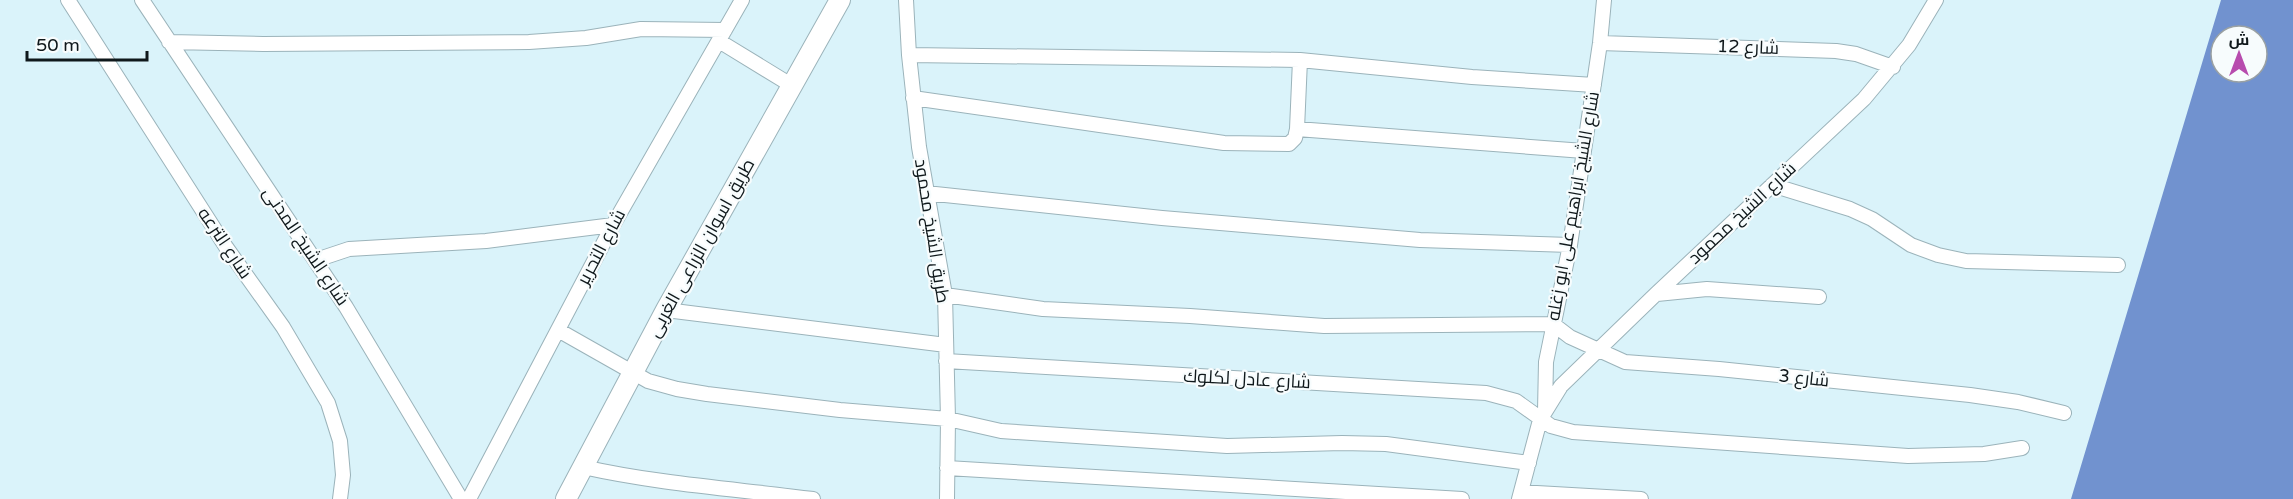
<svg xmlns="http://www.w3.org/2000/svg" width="2293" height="499" font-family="'Varela Round',Cairo,sans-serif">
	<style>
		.water { fill: #7192cf; fill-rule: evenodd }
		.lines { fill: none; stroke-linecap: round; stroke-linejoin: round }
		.minor-casing { stroke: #9bb3ba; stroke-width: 16 }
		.primary-casing { stroke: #9bb3ba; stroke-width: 22 }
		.minor { stroke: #fff; stroke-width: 14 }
		.primary { stroke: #fff; stroke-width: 20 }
		.labels { text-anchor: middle; stroke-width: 4.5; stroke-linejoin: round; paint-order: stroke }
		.street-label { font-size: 18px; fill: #0f181b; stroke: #f7fcfd }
	</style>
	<rect width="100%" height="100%" fill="#daf3fa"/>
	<path class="water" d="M2221,0H2293V499H2071ZM2221,36H2257V72H2221Z"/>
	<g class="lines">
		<g class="minor-casing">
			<path id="minor" d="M68,0L226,247L283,327L328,403L340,441L343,475L340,499
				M142,0L346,307L461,499
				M906,0L909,55L919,147L945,295L948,419L947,499
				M719,41L791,85
				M169,42L263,44L529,42L586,38L641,29L725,30
				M1600,43L1836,51L1856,54L1893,67
				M909,55L1300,60L1472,77L1594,85
				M913,98L1224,143L1289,144L1295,138L1297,129L1300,60
				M1297,129L1584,151
				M1772,185L1850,209L1872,219L1911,245L1938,255L1966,261L2118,265
				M926,193L1162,218L1420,240L1570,245
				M316,260L349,249L486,241L613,225
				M1657,294L1707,289L1819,297
				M945,295L1043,309L1190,316L1324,326L1553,324L1570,337L1625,362L1719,369L1970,395L2018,402L2064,413
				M666,310L946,345
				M558,330L648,381L677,389L707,394L840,410L948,419L1001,431L1227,446L1342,443L1386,444L1529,463
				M946,361L1486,393L1516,401L1551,426L1573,432L1908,456L1984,454L2022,448
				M1545,411L1546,362L1570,245L1600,43L1604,0
				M583,467C659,484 736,489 813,499
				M947,468L1462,499
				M1521,492L1641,499
				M469,499L613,225L742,0
				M1519,499L1540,420L1561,386L1656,294L1864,99L1909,45L1936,0"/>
		</g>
		<g class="primary-casing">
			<path id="primary" d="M566,499L666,310L840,0"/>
		</g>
		<use href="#minor" class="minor"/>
		<use href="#primary" class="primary"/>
	</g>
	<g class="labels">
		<g class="street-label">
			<text transform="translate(1748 47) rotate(2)" y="6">شارع 12</text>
			<text transform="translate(1573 206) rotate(-80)" y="6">شارع الشيخ ابراهيم على ابو زغله</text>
			<text transform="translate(1742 213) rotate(-43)" y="6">شارع الشيخ محمود</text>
			<text transform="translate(932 231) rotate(81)" y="6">طريق الشيخ محمود</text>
			<text transform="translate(225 243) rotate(56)" y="6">شارع الترعه</text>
			<text transform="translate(306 246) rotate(56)" y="6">شارع الشيخ المدنى</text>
			<text transform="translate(601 247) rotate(-62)" y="6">شارع التحرير</text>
			<text transform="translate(701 248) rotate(-61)" y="6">طريق اسوان الزراعى الغربى</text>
			<text transform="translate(1804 378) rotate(6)" y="6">شارع 3</text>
			<text transform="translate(1247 379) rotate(3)" y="6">شارع عادل لكلوك</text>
		</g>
	</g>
	<g transform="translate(2239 54)"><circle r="28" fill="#f7fcfd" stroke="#9aa1a3" stroke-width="1.5"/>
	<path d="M0-4.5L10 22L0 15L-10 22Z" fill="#b74cae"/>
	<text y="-9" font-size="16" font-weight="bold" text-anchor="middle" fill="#0f181b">ش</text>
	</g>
	<path d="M27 51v9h120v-9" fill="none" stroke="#0f181b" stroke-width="3"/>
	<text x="36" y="51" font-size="18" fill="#0f181b" stroke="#f7fcfd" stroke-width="4.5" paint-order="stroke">50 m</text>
</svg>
